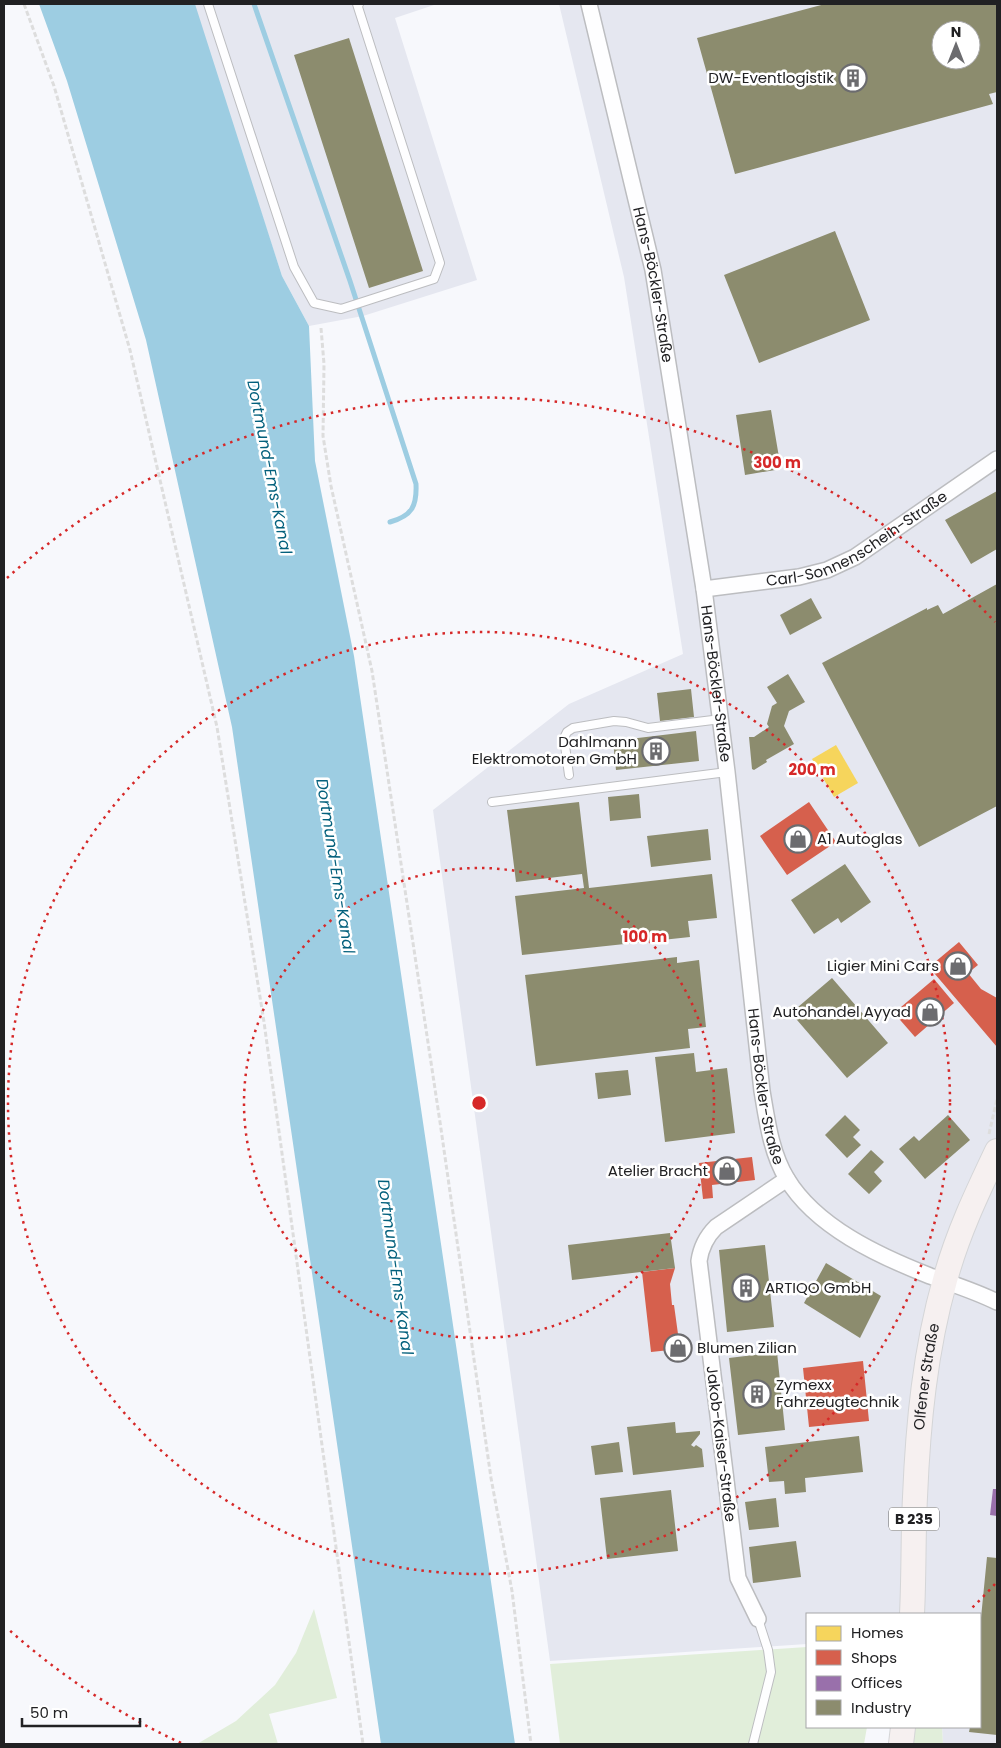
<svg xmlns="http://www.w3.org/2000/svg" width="1001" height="1748" font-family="Poppins,sans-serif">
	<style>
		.built { fill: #e5e7f0; fill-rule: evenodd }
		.green { fill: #e1eeda }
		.water { fill: #9dcde2 }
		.homes { fill: #f6d55c }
		.shops { fill: #d6604d }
		.offices { fill: #9970ab }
		.industry { fill: #8c8c6e; fill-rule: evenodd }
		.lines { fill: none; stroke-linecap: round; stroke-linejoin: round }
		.stream { stroke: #9dcde2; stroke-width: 5 }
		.lane-casing { stroke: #bcbdc0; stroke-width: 10 }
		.street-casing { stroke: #bcbdc0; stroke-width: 18 }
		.primary-casing { stroke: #d4d5d7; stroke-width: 26 }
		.path { stroke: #ddd; stroke-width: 3; stroke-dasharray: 5 2.5; stroke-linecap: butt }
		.lane { stroke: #fefeff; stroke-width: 8 }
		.street { stroke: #fefeff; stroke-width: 15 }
		.primary { stroke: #f6f0f0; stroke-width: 24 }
		.ring { fill: none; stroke: #d62828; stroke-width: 2.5; stroke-dasharray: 2.5 5 }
		.labels { text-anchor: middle; stroke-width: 5; stroke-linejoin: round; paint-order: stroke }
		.shield { fill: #fff; stroke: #646465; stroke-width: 1 }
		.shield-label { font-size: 14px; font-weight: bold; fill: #212123 }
		.poi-label { font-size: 15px; fill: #212123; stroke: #fff; text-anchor: end }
		.street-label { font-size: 15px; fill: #212123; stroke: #fff }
		.water-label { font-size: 16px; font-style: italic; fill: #03607c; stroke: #fff }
		.centre { fill: #d62828; stroke: #fff; stroke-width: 2.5 }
		.ring-label { font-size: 15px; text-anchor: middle; font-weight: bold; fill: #d62828; stroke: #fff; stroke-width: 5; stroke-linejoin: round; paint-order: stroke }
	</style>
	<rect width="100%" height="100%" fill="#f7f8fc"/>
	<path class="built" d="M193,4H437L395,18L477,280L363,316L309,326L282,276Z
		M559,4H997V1744H943L942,1727H980V1614H807V1644L550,1661L433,810L569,704L683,654L624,277ZM941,30H971V60H941Z"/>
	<path class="green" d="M314,1609L337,1698L269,1714L278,1744H197L236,1721L275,1685L296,1653Z
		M807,1647V1727H867L864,1744H560L550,1664Z
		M912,1727H942L943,1744H910Z"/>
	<path class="water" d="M39,4H195L282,276L309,326L315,461L354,656L515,1744H381L232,727L146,340L67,81Z"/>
	<path class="homes" d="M836,745L858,783L834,797L812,759Z"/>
	<path class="shops" d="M809,802L836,842L787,875L760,836Z
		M959,942L978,965L968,973L981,989L997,998V1047L929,967Z
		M934,979L954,1003L915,1037L894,1013Z
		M752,1157L755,1180L712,1185L713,1198L703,1199L699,1163Z
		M675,1268L670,1284L672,1305H674L678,1334L676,1335L677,1343L686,1341L687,1350H684L679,1356V1359L672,1360L670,1350L651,1352L642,1272Z
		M863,1361L869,1421L809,1427L803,1368Z"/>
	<path class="offices" d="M993,1489H997V1516L990,1515Z"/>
	<path class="industry" d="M825,4H997V92L989,94L993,104L735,174L697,38ZM941,30H971V60H941Z
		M349,38L423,271L369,288L294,55Z
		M835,231L870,320L759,363L724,275Z
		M771,410L781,469L745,475L736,415Z
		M997,491V549L971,564L945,520Z
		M997,584V806L919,847L822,663L927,608V610L938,605L943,614Z
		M811,598L822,618L790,635L780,615Z
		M788,674L805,702L789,711L784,726L794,744L766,760L767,762L754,770L752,769L749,737H754L769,727L767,724L772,706L777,703L767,687Z
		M691,689L694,717L660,721L657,693Z
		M696,731L699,761L616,770L613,741Z
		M639,794L641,818L610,821L608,797Z
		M579,802L589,888L712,874L717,918L688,921L690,937L522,955L515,896L584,888L582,874L516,882L507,810Z
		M708,829L711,860L651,867L647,836Z
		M845,864L871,902L841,923L838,918L814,934L791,900Z
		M677,957V963L699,960L706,1027L688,1029L690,1048L536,1066L525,975Z
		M832,978L888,1043L847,1078L791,1013Z
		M694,1053L696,1072L727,1068L735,1133L665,1142L655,1057Z
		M628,1070L631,1095L598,1099L595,1073Z
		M845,1115L860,1130L853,1137L861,1145L847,1158L825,1135Z
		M948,1115L970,1140L925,1179L899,1149L914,1136L919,1141Z
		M871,1150L884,1162L874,1172L882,1181L869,1194L848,1174Z
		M670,1233L675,1268L572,1280L568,1245Z
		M765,1245L774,1327L727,1332L719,1250Z
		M826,1263L881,1296L860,1338L804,1303Z
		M777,1352L785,1430L738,1435L729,1358Z
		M675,1422L676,1433L700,1431V1434L691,1445L694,1447L696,1445L702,1449L704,1467L633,1475L627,1427Z
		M859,1436L863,1472L805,1478L806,1492L785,1494L784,1481L769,1482L765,1447Z
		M619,1442L623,1472L595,1475L591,1446Z
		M671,1490L678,1551L607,1559L600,1498Z
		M776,1498L779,1527L749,1530L745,1502Z
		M796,1541L801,1577L753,1583L749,1547Z
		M987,1557L997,1558V1735L969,1732L970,1727H980V1628Z"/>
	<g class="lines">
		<path class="stream" d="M254,4L350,281L416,484C417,506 412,516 390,522"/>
		<g class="lane-casing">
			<path id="lane" d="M208,4L294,267L314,303L341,309L434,279L440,263L357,4H359
				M569,775L564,738L567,732L573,728L614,721L626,722L648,728L721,719
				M492,802L727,772
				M753,1744L771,1672L768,1650L758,1619"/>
		</g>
		<g class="street-casing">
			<g id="street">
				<path id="s1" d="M589,4L653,270L704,589L727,772L762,1091C767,1120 771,1153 787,1179C816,1227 879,1256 930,1276C952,1284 975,1291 997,1302"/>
				<path id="s2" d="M704,589L799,577L827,570L855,557L997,459"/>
				<path d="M758,1619L738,1578L699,1261C701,1247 706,1237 716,1227L787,1179"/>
			</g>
		</g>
		<g class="primary-casing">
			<g id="primary">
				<path id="s3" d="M912,1614C914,1575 913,1536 915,1497C918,1424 925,1351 945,1280C957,1235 977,1193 997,1151"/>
				<path d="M901,1744L903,1727"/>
			</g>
		</g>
		<path class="path" d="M24,4L54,86L130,350L217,727L264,1022L363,1744
			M321,328L324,364L323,436L331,486L372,671L440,1122L491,1478L512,1591L531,1744
			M989,1134L997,1099"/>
		<use href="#lane" class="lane"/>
		<use href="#street" class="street"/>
		<use href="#primary" class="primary"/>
	</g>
	<g class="ring">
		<circle cx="479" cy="1103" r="235"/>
		<circle cx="479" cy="1103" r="471"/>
		<path d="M995 1584A706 706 0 0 1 969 1611M181 1743A706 706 0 0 1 7 1628M7 578A706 706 0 0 1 995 622"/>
	</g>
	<defs>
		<g id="building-ring" transform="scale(1.4375)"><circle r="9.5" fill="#fff" stroke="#6c6c6f" stroke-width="1.5"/><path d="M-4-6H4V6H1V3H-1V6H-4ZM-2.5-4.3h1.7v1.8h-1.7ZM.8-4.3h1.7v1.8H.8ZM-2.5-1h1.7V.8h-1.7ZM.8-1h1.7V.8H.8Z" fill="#6c6c6f"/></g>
		<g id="shop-ring" transform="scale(1.4375)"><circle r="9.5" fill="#fff" stroke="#6c6c6f" stroke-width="1.5"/><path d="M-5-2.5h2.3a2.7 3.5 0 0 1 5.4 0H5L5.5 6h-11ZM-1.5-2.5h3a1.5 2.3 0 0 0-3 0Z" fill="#6c6c6f"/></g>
	</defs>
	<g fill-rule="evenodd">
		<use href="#building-ring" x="853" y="78"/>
		<use href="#building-ring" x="656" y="751"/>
		<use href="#shop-ring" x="798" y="839"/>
		<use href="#shop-ring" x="958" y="966"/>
		<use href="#shop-ring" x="930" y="1012"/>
		<use href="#shop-ring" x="727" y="1171"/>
		<use href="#building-ring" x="746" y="1288"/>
		<use href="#shop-ring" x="678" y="1348"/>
		<use href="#building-ring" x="757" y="1394"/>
	</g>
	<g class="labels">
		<rect class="shield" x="889" y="1507.5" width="50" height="23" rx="4"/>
		<g class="shield-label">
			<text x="914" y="1524">B 235</text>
		</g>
		<g class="poi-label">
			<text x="834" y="83">DW-Eventlogistik</text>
			<text x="637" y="747">Dahlmann<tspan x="637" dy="17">Elektromotoren GmbH</tspan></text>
			<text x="817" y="844" text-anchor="start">A1 Autoglas</text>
			<text x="939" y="971">Ligier Mini Cars</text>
			<text x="911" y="1017">Autohandel Ayyad</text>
			<text x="708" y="1176">Atelier Bracht</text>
			<text x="765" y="1293" text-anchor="start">ARTIQO GmbH</text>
			<text x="697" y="1353" text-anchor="start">Blumen Zilian</text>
			<text x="776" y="1390" text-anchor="start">Zymexx<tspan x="776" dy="17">Fahrzeugtechnik</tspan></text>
		</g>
		<g class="street-label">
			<text dy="5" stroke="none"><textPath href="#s1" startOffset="288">Hans-Böckler-Straße</textPath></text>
			<text dy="5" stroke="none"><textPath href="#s2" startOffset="164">Carl-Sonnenschein-Straße</textPath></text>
			<text dy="5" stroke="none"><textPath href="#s1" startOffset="692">Hans-Böckler-Straße</textPath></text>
			<text dy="5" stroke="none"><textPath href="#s1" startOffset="1098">Hans-Böckler-Straße</textPath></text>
			<text dy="5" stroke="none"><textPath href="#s3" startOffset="238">Olfener Straße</textPath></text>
			<text transform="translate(721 1444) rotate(83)" y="5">Jakob-Kaiser-Straße</text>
		</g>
		<g class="water-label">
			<text transform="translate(270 467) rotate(79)" y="6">Dortmund-Ems-Kanal</text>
			<text transform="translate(336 866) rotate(81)" y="6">Dortmund-Ems-Kanal</text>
			<text transform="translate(396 1267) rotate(82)" y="6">Dortmund-Ems-Kanal</text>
		</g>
	</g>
	<circle cx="479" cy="1103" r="8" class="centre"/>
	<g class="ring-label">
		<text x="777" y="468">300 m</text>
		<text x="812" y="775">200 m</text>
		<text x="645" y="942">100 m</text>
	</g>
	<rect width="1001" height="1748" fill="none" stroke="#212123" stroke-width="10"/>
	<rect x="806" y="1613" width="175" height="115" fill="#ffffff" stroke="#a6a6a7"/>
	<rect x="816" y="1626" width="25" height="15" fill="#f6d55c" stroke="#a6a6a7"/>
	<text x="851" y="1638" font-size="15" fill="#212123">Homes</text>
	<rect x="816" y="1650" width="25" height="15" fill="#d6604d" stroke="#a6a6a7"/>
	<text x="851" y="1663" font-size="15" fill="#212123">Shops</text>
	<rect x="816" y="1676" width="25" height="15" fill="#9970ab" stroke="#a6a6a7"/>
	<text x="851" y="1688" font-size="15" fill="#212123">Offices</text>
	<rect x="816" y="1700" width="25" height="15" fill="#8c8c6e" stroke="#a6a6a7"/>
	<text x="851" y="1713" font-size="15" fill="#212123">Industry</text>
	<g transform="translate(956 45)"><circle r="24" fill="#ffffff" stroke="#a6a6a7"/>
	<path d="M0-4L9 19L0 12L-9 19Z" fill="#6c6c6f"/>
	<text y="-8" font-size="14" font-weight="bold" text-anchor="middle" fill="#212123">N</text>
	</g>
	<path d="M22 1718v8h118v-8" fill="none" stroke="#212123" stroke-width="2.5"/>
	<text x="30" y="1718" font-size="15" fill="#212123" stroke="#ffffff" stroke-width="4" paint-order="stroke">50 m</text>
</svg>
